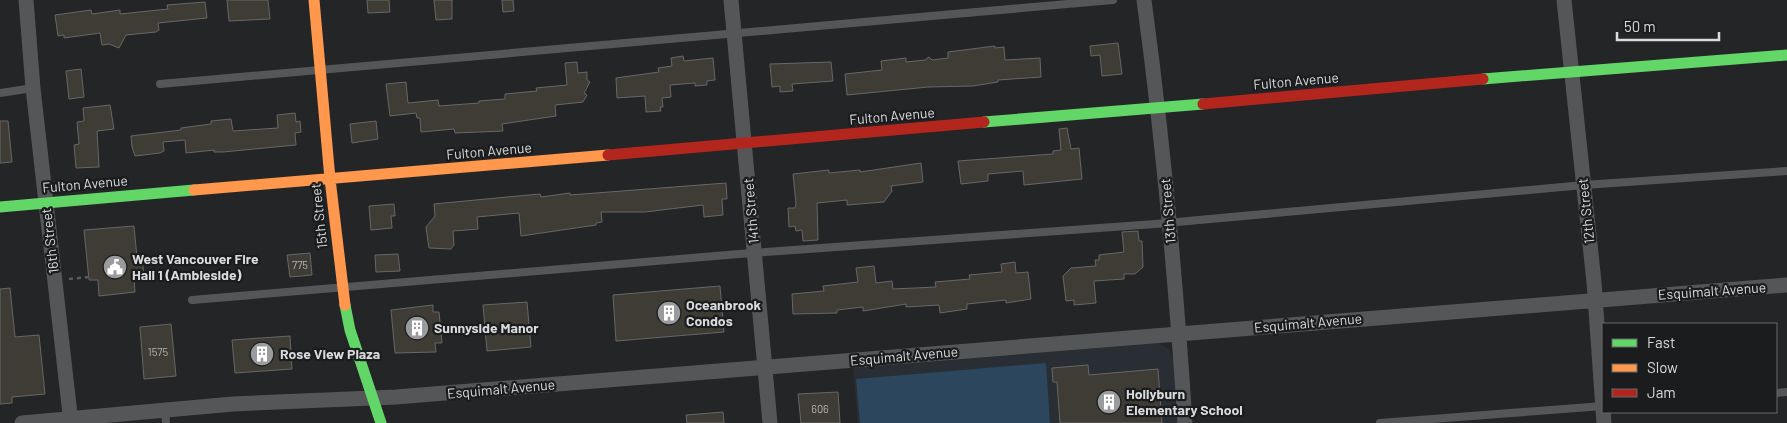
<svg xmlns="http://www.w3.org/2000/svg" width="1787" height="423" font-family="Barlow,sans-serif">
	<style>
		.built { fill: #282e34 }
		.green { fill: #2b465d }
		.building { fill: #3e3c35; stroke: #676767 }
		.lines { fill: none; stroke-linecap: round; stroke-linejoin: round }
		.path { stroke: #595a5b; stroke-width: 2.5; stroke-dasharray: 4 4; stroke-linecap: butt }
		.lane { stroke: #555657; stroke-width: 8 }
		.street { stroke: #555657; stroke-width: 15 }
		.fast { stroke: #63d668; stroke-width: 11 }
		.slow { stroke: #ff974d; stroke-width: 11 }
		.jam { stroke: #b3261e; stroke-width: 11 }
		.labels { text-anchor: middle; stroke-width: 4.5; stroke-linejoin: round; paint-order: stroke }
		.number-label { font-size: 11px; fill: #b2b3b2 }
		.street-label { font-size: 14px; fill: #d9dbdc; stroke: #1a1c1e }
		.poi-label { font-size: 14px; font-weight: bold; fill: #d9dbdc; stroke: #1a1c1e; text-anchor: start }
	</style>
	<rect width="100%" height="100%" fill="#242527"/>
	<path class="built" d="M1158,343L1169,349L1174,362L1179,423H858L853,367Z"/>
	<path class="green" d="M1046,363L1050,423H860L856,379Z"/>
	<path class="building" d="M227,0H268L270,19L229,21Z
		M367,0H389L390,12L368,13Z
		M434,0H452V19L436,20Z
		M502,0H513L514,11L503,12Z
		M205,2L207,18L158,23L159,30L156,32L126,35L119,48L109,44L102,45L100,33L64,38V35L58,36L55,15L91,10L92,14L120,10V14L168,9L167,5Z
		M1118,43L1122,74L1102,76L1100,55L1091,56L1090,46Z
		M995,46V48L1004,47L1005,60L1040,58L1041,77L998,80V82L973,86L928,87L847,95L845,74L882,70L881,61L906,58V62L925,60L929,57L932,60L948,58V52Z
		M683,56L684,61L713,58L715,80L707,81V85L695,86V83L670,85L671,97L662,98L663,107H660L661,111L646,112L645,96L617,98L616,78L659,72L658,68L672,66L671,58Z
		M577,62L578,73L587,72V80L590,82L584,93L587,95L583,102L555,105L556,116L502,124L503,131L455,133L454,129L421,132L420,118H417L416,113L390,116L386,84L406,82L408,103L438,100L439,106L479,103V101L505,99V94L537,91L536,88L567,85L565,63Z
		M831,62L833,81L792,84L793,91L780,92V86L772,87L770,64Z
		M81,69L84,97L69,99L66,71Z
		M110,105L114,129L97,131L99,167L76,168L74,145L79,144L77,122L84,121L83,108Z
		M295,113L296,122L300,121L301,132L295,133L296,145L223,152H214V150L186,153L185,140L163,142L164,151L160,153L135,156L132,147L131,136L181,130V128L211,124V121L231,119L233,131L278,128L277,115Z
		M0,121H8L12,162L0,163Z
		M376,121L378,139L352,143L350,124Z
		M1067,128L1071,149L1079,148L1082,179L1024,185L1023,171L988,174V181L961,184L958,161L1053,154V151L1061,150L1059,129Z
		M921,163L923,182L891,186L892,191L884,202L847,205V200L817,203L818,240L803,241L802,230L796,231L795,226L789,227L788,208H795L796,204L793,174L829,170V173L860,170V172Z
		M726,183L727,199H722L723,215L704,217L703,205L645,212H601L602,222L596,223V225L521,236L519,213L477,217L478,229L453,231L454,245L451,249L429,248L426,227L435,216L434,204L507,197L540,194L541,197L570,193V195Z
		M394,204L395,216H391L392,228L371,230L369,206Z
		M134,226L137,258L142,257L144,277H134L135,292L99,296L98,280H89L84,230Z
		M1138,231L1139,241H1142L1143,267L1135,274H1124V279L1094,281L1096,303L1074,305V300L1066,301L1063,276L1071,268L1096,266L1095,260H1099V255L1124,252L1122,232Z
		M310,253L312,275L290,277L287,255Z
		M398,254L400,271L376,272L375,255Z
		M1015,262L1016,273L1028,272L1031,299L1006,303V300L967,304V309L940,313L939,305L906,307V304L863,311V307L837,310V313L793,314L792,294L824,291L823,286L858,282L856,268L874,266L876,283L892,281L893,289L936,287L935,282L970,279L969,275L1002,272L1001,264Z
		M720,286L724,332L616,341L613,295Z
		M10,288L15,337L39,335L45,394L12,397V403L0,404V289Z
		M527,302L531,347L487,351L483,305Z
		M433,305V312H439L442,343H435L436,352L395,353L391,310Z
		M171,324L176,376L144,379L140,327Z
		M290,336L292,369L235,373L232,340Z
		M1088,365L1089,375L1158,369L1162,423H1060L1057,382H1053L1052,368Z
		M838,392L840,423H801L798,394Z
		M723,412L724,423H687L686,415Z"/>
	<g class="lines">
		<path class="path" d="M69,279L89,277"/>
		<path class="lane" d="M160,84L1113,0
			M0,93L33,88
			M192,300L739,254L1155,224L1584,185L1787,171
			M1776,393L1787,392
			M165,411L166,423
			M1380,423L1603,406"/>
		<path class="street" d="M26,0L33,88L71,423
			M731,0L770,423
			M1144,0C1163,140 1176,282 1185,423
			M1564,0L1594,282L1604,423
			M22,423L233,404L396,397L1787,285"/>
		<path class="fast" d="M1483,79L1787,55
			M984,122L1203,104
			M0,207L194,190
			M345,305L350,330L381,423"/>
		<path class="slow" d="M314,0L330,179L345,305
			M194,190L608,155"/>
		<path class="jam" d="M1203,104L1483,79
			M608,155L984,122"/>
	</g>
	<defs>
		<g id="civic-disc" transform="scale(1.25)"><circle r="9.5" fill="#9a9b9d" stroke="#1a1c1e"/><path d="M-.6-6.5H3V-4.5H.6V-3L4-1V1h2V6H-6V1h2V-1L-.6-3ZM-1.2 2.5V6h2.4V2.5Z" fill="#fff"/></g>
		<g id="building-disc" transform="scale(1.25)"><circle r="9.5" fill="#9a9b9d" stroke="#1a1c1e"/><path d="M-4-6H4V6H1V3H-1V6H-4ZM-2.5-4.3h1.7v1.8h-1.7ZM.8-4.3h1.7v1.8H.8ZM-2.5-1h1.7V.8h-1.7ZM.8-1h1.7V.8H.8Z" fill="#fff"/></g>
	</defs>
	<g fill-rule="evenodd">
		<use href="#civic-disc" x="115" y="267"/>
		<use href="#building-disc" x="669" y="313"/>
		<use href="#building-disc" x="417" y="328"/>
		<use href="#building-disc" x="262" y="354"/>
		<use href="#building-disc" x="1109" y="402"/>
	</g>
	<g class="labels">
		<g class="number-label">
			<text x="300" y="269">775</text>
			<text x="158" y="356">1575</text>
			<text x="820" y="413">606</text>
		</g>
		<g class="street-label">
			<text transform="translate(1296 81) rotate(-5)" y="5">Fulton Avenue</text>
			<text transform="translate(892 116) rotate(-5)" y="5">Fulton Avenue</text>
			<text transform="translate(489 151) rotate(-5)" y="5">Fulton Avenue</text>
			<text transform="translate(85 184) rotate(-5)" y="5">Fulton Avenue</text>
			<text transform="translate(751 211) rotate(-95)" y="5">14th Street</text>
			<text transform="translate(1168 211) rotate(-95)" y="5">13th Street</text>
			<text transform="translate(1586 211) rotate(-96)" y="5">12th Street</text>
			<text transform="translate(319 216) rotate(-96)" y="5">15th Street</text>
			<text transform="translate(50 241) rotate(-97)" y="5">16th Street</text>
			<text transform="translate(1712 291) rotate(-4)" y="5">Esquimalt Avenue</text>
			<text transform="translate(1308 323) rotate(-5)" y="5">Esquimalt Avenue</text>
			<text transform="translate(904 356) rotate(-5)" y="5">Esquimalt Avenue</text>
			<text transform="translate(501 389) rotate(-5)" y="5">Esquimalt Avenue</text>
		</g>
		<g class="poi-label">
			<text x="132" y="264">West Vancouver Fire<tspan x="132" dy="16">Hall 1 (Ambleside)</tspan></text>
			<text x="686" y="310">Oceanbrook<tspan x="686" dy="16">Condos</tspan></text>
			<text x="434" y="333">Sunnyside Manor</text>
			<text x="280" y="359">Rose View Plaza</text>
			<text x="1126" y="399">Hollyburn<tspan x="1126" dy="16">Elementary School</tspan></text>
		</g>
	</g>
	<rect x="1602" y="323" width="175" height="90" fill="#1a1c1e" stroke="#66686a"/>
	<rect x="1612" y="339" width="25" height="8" fill="#63d668" stroke="#66686a"/>
	<text x="1647" y="348" font-size="15" fill="#d9dbdc">Fast</text>
	<rect x="1612" y="364" width="25" height="8" fill="#ff974d" stroke="#66686a"/>
	<text x="1647" y="373" font-size="15" fill="#d9dbdc">Slow</text>
	<rect x="1612" y="389" width="25" height="8" fill="#b3261e" stroke="#66686a"/>
	<text x="1647" y="398" font-size="15" fill="#d9dbdc">Jam</text>
	<path d="M1617 32v8h102v-8" fill="none" stroke="#d9dbdc" stroke-width="2.5"/>
	<text x="1624" y="32" font-size="15" fill="#d9dbdc" stroke="#1a1c1e" stroke-width="4" paint-order="stroke">50 m</text>
</svg>
